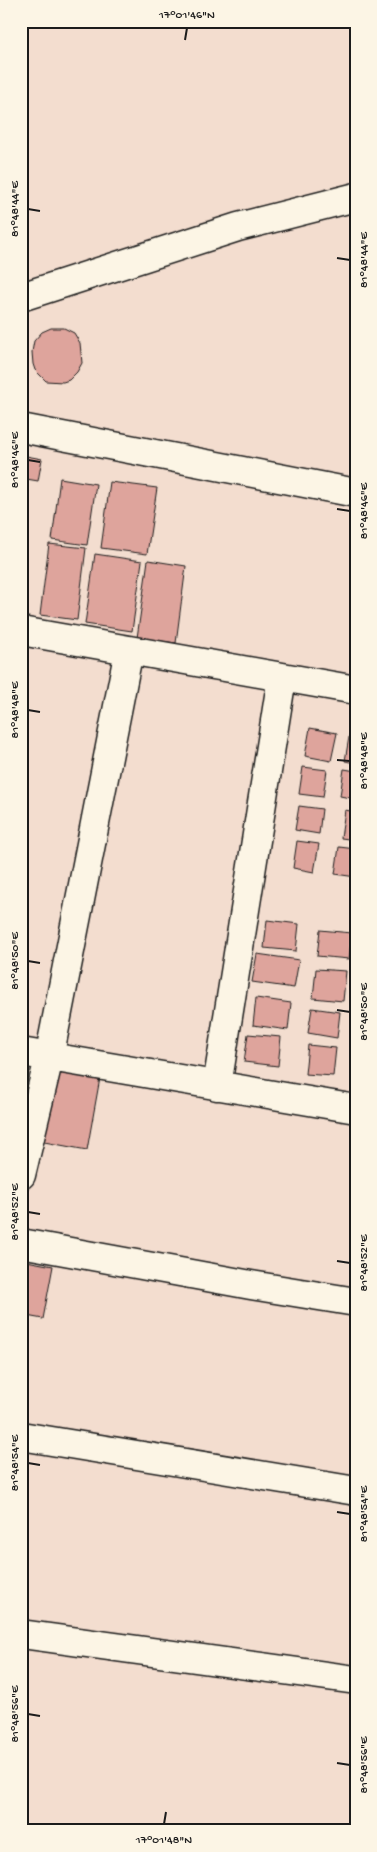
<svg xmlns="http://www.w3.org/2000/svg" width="377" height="1852" font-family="'Gochi Hand',sans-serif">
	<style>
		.building { fill: #dea49c; stroke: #1c1c1c }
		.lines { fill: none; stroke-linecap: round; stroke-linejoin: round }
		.minor-casing { stroke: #1c1c1c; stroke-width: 31 }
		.minor { stroke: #fcf5e5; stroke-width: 28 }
		.ticks { fill: none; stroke: #1c1c1c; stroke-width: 2 }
		.neatline { fill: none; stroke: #1c1c1c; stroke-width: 2 }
		.ticks-label { font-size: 12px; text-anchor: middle; fill: #1c1c1c }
	</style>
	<rect width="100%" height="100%" fill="#f3ddcf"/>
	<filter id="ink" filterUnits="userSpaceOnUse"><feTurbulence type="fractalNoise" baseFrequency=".02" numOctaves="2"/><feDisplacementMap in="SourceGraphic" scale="10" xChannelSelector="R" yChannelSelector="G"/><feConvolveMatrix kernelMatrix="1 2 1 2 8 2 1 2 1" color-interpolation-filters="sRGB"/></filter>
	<g filter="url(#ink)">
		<path class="building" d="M51,328H64L74,333L80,343L82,363L77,372L69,380L63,382L46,381L35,370L33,364L32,352L34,341L42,332Z
			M21,455L42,459L38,481L21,478Z
			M60,478L96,484L87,545L52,540Z
			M110,482L157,488L147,554L101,548Z
			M49,544L86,548L77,620L40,615Z
			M95,554L142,561L132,631L85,624Z
			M148,560L186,566L176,643L137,638Z
			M310,728L337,733L331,761L305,756Z
			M350,731L356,732V763L345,761Z
			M303,767L327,770L323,797L299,794Z
			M344,769L356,771V799L340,796Z
			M299,806L322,809L319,834L295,830Z
			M345,810L356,812V840L341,838Z
			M297,841L319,844L314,872L293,868Z
			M339,847L356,849V877L335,874Z
			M267,920L299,924L296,951L264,948Z
			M320,930L352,933L349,959L317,956Z
			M257,954L299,960L294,988L252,982Z
			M316,969L346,971L343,1001L313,998Z
			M256,998L291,1003L288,1030L253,1025Z
			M312,1008L340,1012L337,1038L308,1033Z
			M248,1034L281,1037L278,1066L244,1062Z
			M308,1045L336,1048L333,1076L305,1074Z
			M51,1069L100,1078L87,1150L39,1141Z
			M21,1260L53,1266L43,1319L21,1315Z"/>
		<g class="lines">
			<g class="minor-casing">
				<path id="minor" d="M21,297L238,227L356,197
					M21,428L356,493
					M21,631L356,690
					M21,1052L356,1109
					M217,1086L282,677
					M21,1175L49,1058L129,650
					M21,1243L251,1285L356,1302
					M21,1436L356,1491
					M21,1634L356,1680"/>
			</g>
			<use href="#minor" class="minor"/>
		</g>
	</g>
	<path class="ticks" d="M185,40L187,28M28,209L40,211M337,258L350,260M28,460L40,462M337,509L350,511M28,710L40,712M337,760L350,761M28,961L40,963M337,1010L350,1012M28,1212L40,1214M337,1261L350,1263M28,1463L40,1465M337,1512L350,1514M28,1714L40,1716M337,1763L350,1765M164,1824L166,1812"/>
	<rect width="377" height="1852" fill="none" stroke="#fcf5e5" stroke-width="55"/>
	<rect x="28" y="28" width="322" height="1796" class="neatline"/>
	<g class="ticks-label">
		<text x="187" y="18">17°01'46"N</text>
		<text transform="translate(14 209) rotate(-90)" y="4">81°48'44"E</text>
		<text transform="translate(363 260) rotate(-90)" y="4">81°48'44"E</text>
		<text transform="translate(14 460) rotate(-90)" y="4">81°48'46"E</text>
		<text transform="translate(363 511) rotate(-90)" y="4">81°48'46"E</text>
		<text transform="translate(14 710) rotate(-90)" y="4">81°48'48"E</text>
		<text transform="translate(363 761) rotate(-90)" y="4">81°48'48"E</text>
		<text transform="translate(14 961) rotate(-90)" y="4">81°48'50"E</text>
		<text transform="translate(363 1012) rotate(-90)" y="4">81°48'50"E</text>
		<text transform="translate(14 1212) rotate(-90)" y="4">81°48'52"E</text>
		<text transform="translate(363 1263) rotate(-90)" y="4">81°48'52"E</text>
		<text transform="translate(14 1463) rotate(-90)" y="4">81°48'54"E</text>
		<text transform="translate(363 1514) rotate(-90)" y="4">81°48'54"E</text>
		<text transform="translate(14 1714) rotate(-90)" y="4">81°48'56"E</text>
		<text transform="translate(363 1765) rotate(-90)" y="4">81°48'56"E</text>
		<text x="164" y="1843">17°01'48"N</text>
	</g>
</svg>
